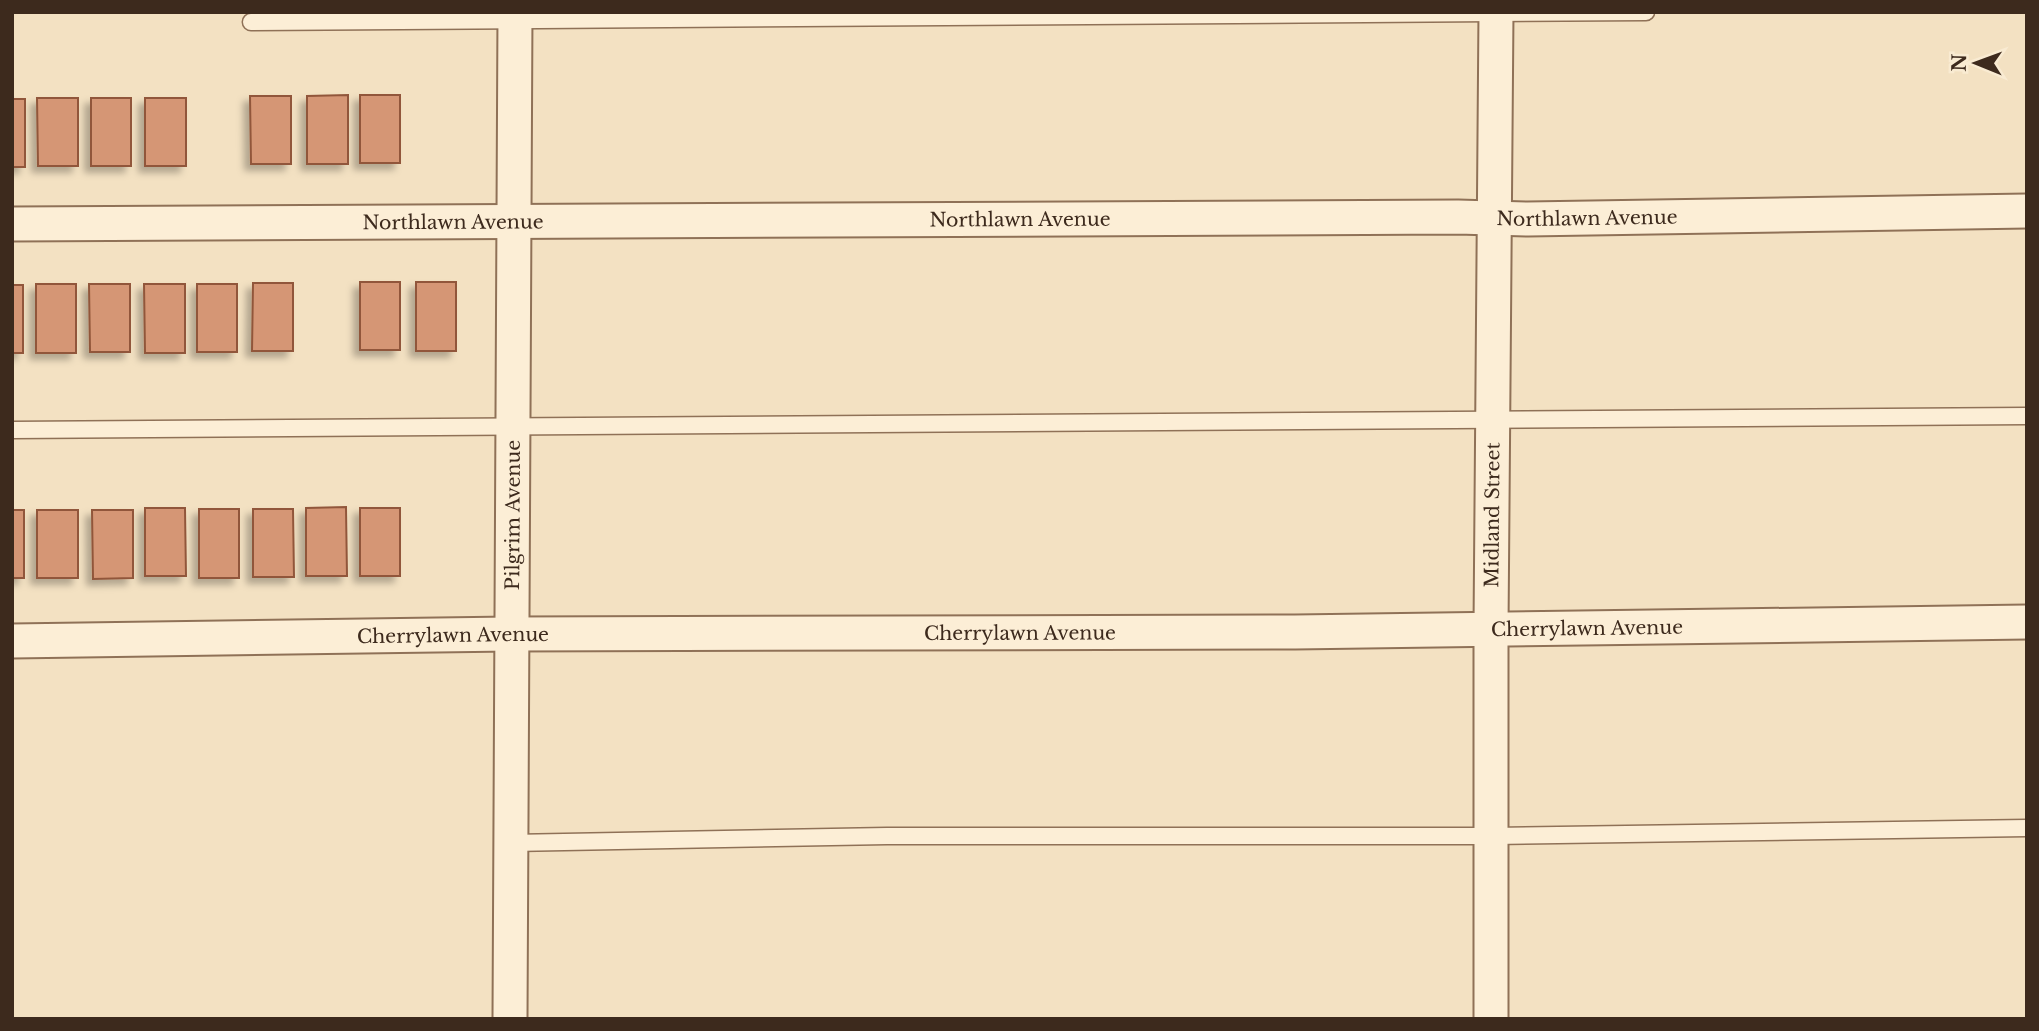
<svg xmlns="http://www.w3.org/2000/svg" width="2039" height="1031" font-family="'Libre Baskerville',serif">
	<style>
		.building { fill: #d59674; stroke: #91563a; stroke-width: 2; filter: url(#shadow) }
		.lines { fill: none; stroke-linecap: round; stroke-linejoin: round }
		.lane-casing { stroke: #8f7157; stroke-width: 19 }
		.street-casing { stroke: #8f7157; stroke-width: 37 }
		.lane { stroke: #fceed6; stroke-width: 16 }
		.street { stroke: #fceed6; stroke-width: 33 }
		.labels { text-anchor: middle; stroke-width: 5; stroke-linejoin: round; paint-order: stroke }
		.street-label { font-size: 19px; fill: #3d2a1d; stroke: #f9ebd2 }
	</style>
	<defs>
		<filter id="shadow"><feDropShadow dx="-6" dy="6" stdDeviation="3.5" flood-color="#0004"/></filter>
	</defs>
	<rect width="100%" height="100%" fill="#f3e1c2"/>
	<path class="building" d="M348,95V164H307V96Z
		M360,95H400V163H360Z
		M250,96H291V164H251Z
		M37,98H78V166H38Z
		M91,98H131V166H91Z
		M145,98H186V166H145Z
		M12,99H25V167H12Z
		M360,282H400V350H360Z
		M416,282H456V351H416Z
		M253,283H293V351H252Z
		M36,284H76V353H36Z
		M89,284H130V352H90Z
		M144,284H185V353H145Z
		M197,284H237V352H197Z
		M12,285H23V353H12Z
		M346,507L347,576H306V508Z
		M145,508H185L186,576H145Z
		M360,508H400V576H360Z
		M199,509H239V578H199Z
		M253,509H293L294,577H253Z
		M12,510H24V578H12Z
		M37,510H78V578H37Z
		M92,510H133V578L93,579Z"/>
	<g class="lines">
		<g class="lane-casing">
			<path id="lane" d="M251,22L1646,12
				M12,430L2027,416
				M511,843L887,836H1493L2027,828"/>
		</g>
		<g class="street-casing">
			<g id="street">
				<path id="s1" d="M12,224L1458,217L1528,219L2027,211"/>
				<path id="s2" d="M12,641L513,634L1295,632L2027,622"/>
				<path id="s3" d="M510,1019L515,12"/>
				<path id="s4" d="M1491,1019V628L1496,12"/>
			</g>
		</g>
		<use href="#lane" class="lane"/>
		<use href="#street" class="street"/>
	</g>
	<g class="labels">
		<g class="street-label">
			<text dy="7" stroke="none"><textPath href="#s1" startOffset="1008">Northlawn Avenue</textPath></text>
			<text dy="7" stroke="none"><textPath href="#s1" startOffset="1575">Northlawn Avenue</textPath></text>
			<text dy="7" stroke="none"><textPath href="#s1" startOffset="441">Northlawn Avenue</textPath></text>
			<text dy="7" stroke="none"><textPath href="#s3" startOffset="504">Pilgrim Avenue</textPath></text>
			<text dy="7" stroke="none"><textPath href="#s4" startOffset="504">Midland Street</textPath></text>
			<text dy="7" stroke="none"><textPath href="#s2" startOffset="1575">Cherrylawn Avenue</textPath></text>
			<text dy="7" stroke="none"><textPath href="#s2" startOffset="1008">Cherrylawn Avenue</textPath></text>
			<text dy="7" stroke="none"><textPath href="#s2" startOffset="441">Cherrylawn Avenue</textPath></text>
		</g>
	</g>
	<rect width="2039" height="1031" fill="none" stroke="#3d2a1d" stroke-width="28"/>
	<g transform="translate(1976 63) rotate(271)" stroke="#f9ebd2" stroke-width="5" paint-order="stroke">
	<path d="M0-5L12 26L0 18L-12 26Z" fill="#3d2a1d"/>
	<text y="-10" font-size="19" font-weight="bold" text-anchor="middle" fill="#3d2a1d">N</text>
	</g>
</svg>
